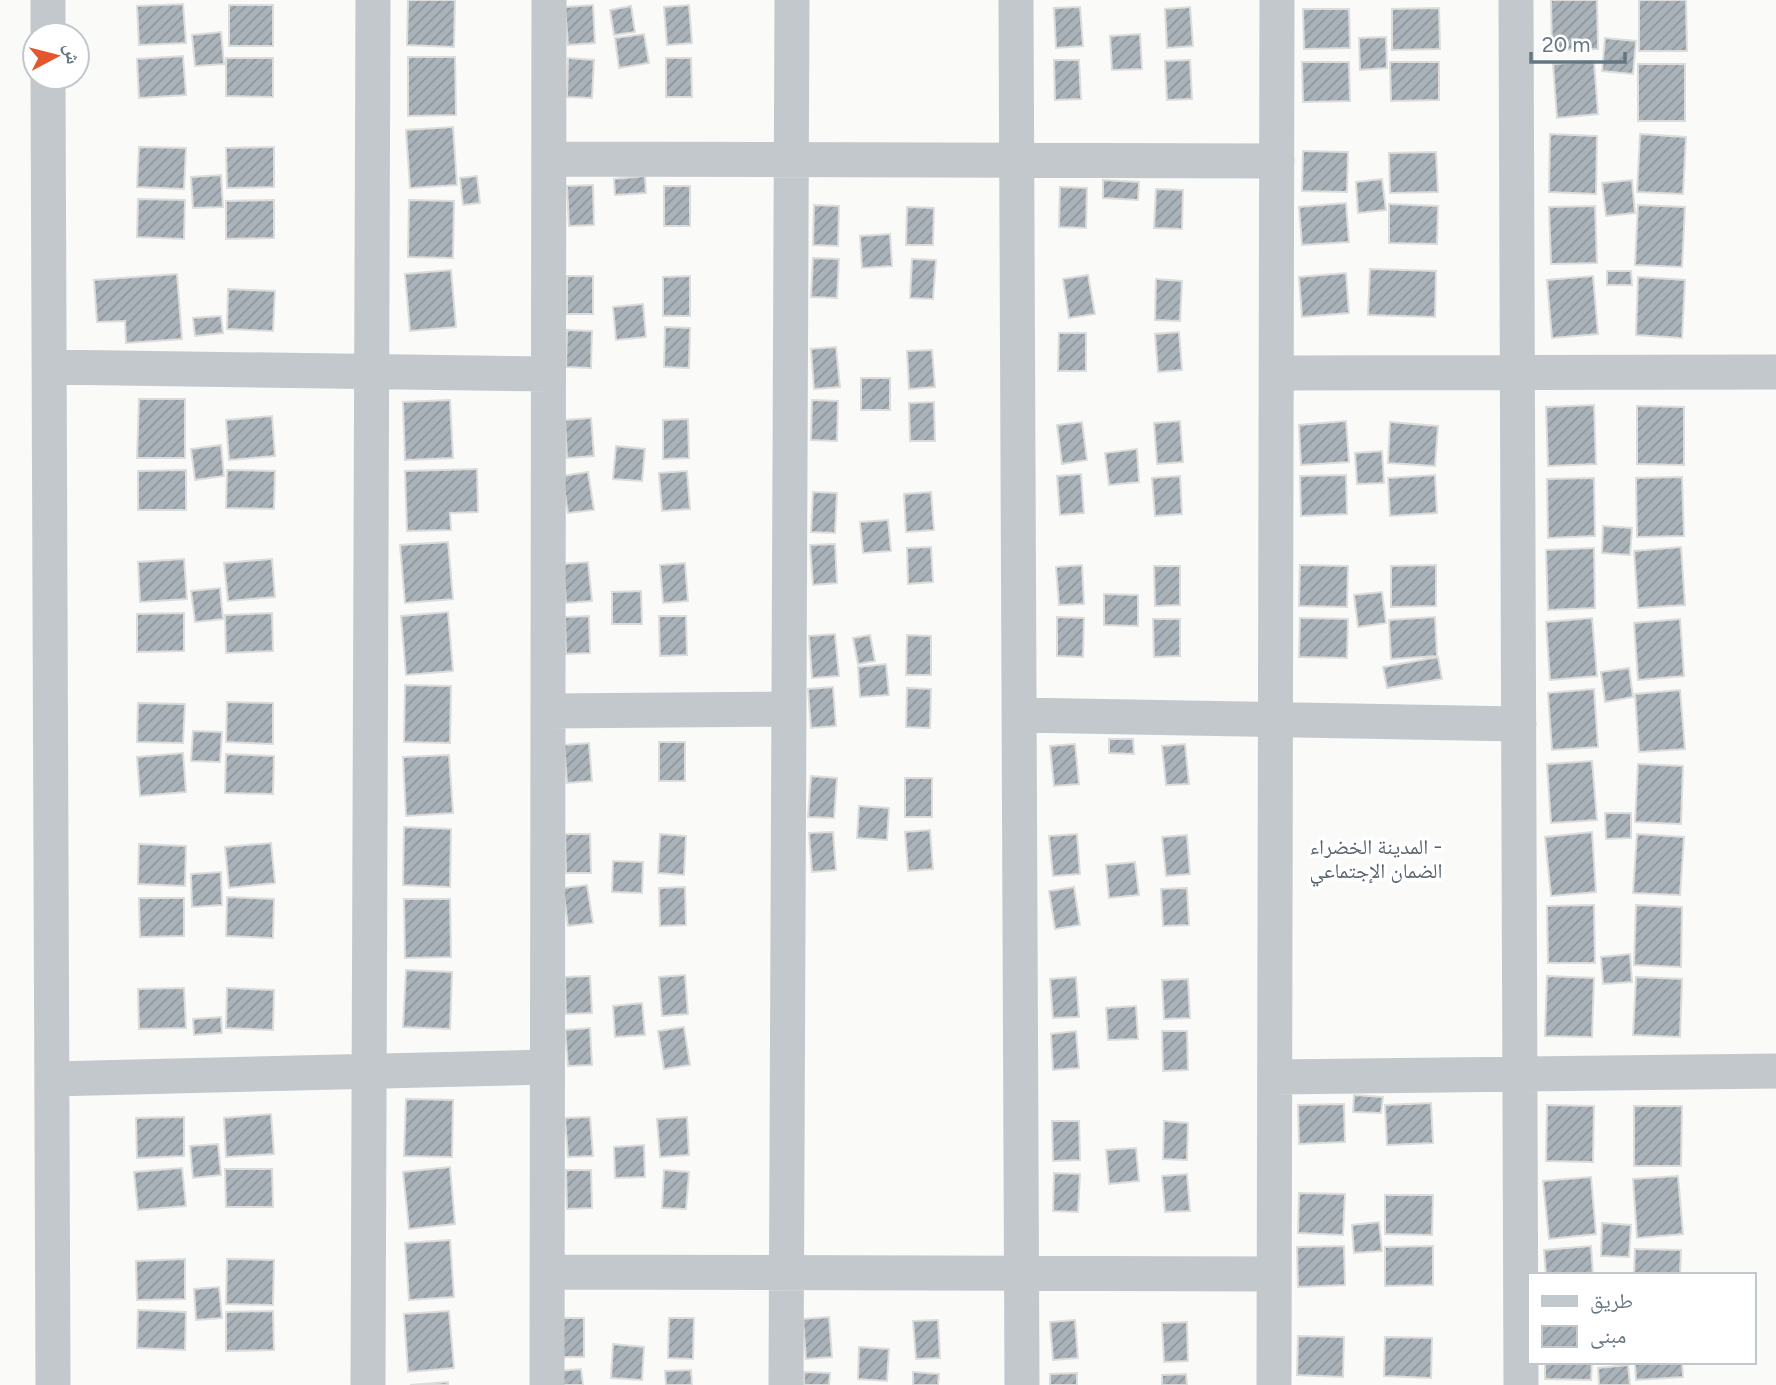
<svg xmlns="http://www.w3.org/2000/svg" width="1776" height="1385" font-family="Figtree,'Noto Naskh Arabic',sans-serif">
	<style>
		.building { fill: url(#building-hatch); stroke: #dcdcda; stroke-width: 2 }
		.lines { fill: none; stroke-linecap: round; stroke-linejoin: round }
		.minor { stroke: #c3c8cc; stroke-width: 35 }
		.labels { text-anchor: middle; stroke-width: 7; stroke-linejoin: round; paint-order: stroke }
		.neighbourhood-label { font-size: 21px; fill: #57646e; stroke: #fff }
	</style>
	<defs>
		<pattern id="building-hatch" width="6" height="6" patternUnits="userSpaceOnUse" patternTransform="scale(1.75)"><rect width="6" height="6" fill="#aab3b9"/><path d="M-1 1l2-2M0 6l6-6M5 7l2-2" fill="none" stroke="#8e969c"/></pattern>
	</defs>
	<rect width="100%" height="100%" fill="#fafaf8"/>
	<path class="building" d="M408,0H455L454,47L407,45Z
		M1551,0H1597L1598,49L1552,50Z
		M1639,0H1686L1687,51H1639Z
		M183,4L186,43L139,45L137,6Z
		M229,5H273V46H229Z
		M593,5L595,43L568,45L565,7Z
		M689,5L692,43L667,45L664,7Z
		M631,6L635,32L614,35L610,10Z
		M1080,7L1083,46L1056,48L1054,8Z
		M1190,7L1193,46L1167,48L1165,9Z
		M1439,8L1440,49L1392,50V9Z
		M1303,9H1349L1350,48L1304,49Z
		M221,32L224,64L195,66L192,35Z
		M644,34L649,63L619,68L615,38Z
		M1140,34L1142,69L1112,70L1110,36Z
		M1386,37L1387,68L1360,70L1359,38Z
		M1605,38L1636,41L1633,74L1602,71Z
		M183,56L186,95L139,98L137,59Z
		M408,57H455L456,115L408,116Z
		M226,58H273V97L226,96Z
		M568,58L594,60L592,98L567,97Z
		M666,58H691L692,97H666Z
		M1054,60H1079L1081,99L1055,100Z
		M1190,60L1192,99L1167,100L1165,61Z
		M1594,61L1598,114L1557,118L1553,64Z
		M1302,62H1349L1350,101L1303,102Z
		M1390,62H1439V100L1391,101Z
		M1638,64H1685V121H1638Z
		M453,127L457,185L410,188L406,130Z
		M1550,134L1597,136L1596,194L1549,192Z
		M1640,134L1686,137L1683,194L1637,192Z
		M139,147L186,148L184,189L137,187Z
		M274,147V187L227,188L226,148Z
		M1303,151L1348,152L1347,192L1302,191Z
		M1436,152L1438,192L1390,193L1389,153Z
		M221,175L223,207L193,208L191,177Z
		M477,176L480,203L463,205L460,178Z
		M645,176L646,193L615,195L614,179Z
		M1382,179L1386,210L1358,213L1356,182Z
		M1103,180L1139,182L1138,200L1103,198Z
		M1632,180L1635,213L1606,216L1602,183Z
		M593,185L594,225L569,226L567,186Z
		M664,186H690V226H664Z
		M1060,187L1087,188L1086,228L1059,227Z
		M1156,189L1183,190L1182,229L1154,228Z
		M138,199L185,200L184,239L137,237Z
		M274,200V238L226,239V201Z
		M409,200L454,201L453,258L408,257Z
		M1346,203L1349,242L1302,245L1299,207Z
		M1389,204L1438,206L1437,244L1389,243Z
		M814,205L839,206L838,246L813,245Z
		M1638,205L1685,207L1682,267L1635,265Z
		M1595,206L1597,263L1551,264L1549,207Z
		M907,207L934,208L933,245H906Z
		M890,234L892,266L862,268L860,236Z
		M813,258L839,259L837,298L811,297Z
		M912,259L936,260L933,299L910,298Z
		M1370,269L1436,271L1435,317L1368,315Z
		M451,270L456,327L410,331L405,274Z
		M1607,271H1631L1632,285H1607Z
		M1346,273L1349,313L1302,317L1299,277Z
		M177,274L182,339L126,343L125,321L97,322L94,280Z
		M1088,275L1095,314L1069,318L1063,279Z
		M567,276H593V314H567Z
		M690,276V316H663V277Z
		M1593,276L1598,334L1552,338L1547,280Z
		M1638,277L1685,280L1682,338L1636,335Z
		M1156,279L1182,281L1180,321L1155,320Z
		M228,289L275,291L273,331L227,329Z
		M643,304L646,337L616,340L613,307Z
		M221,316L223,333L195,336L193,318Z
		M665,327L690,328L689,368L664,367Z
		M567,330L592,331L591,368L566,367Z
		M1179,332L1182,370L1158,372L1155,334Z
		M1059,333H1086V371H1058Z
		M836,347L840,387L814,389L811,349Z
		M932,350L935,387L909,389L907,351Z
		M861,378H890V410H861Z
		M139,399H185V458H137Z
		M450,400L453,458L405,460L403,402Z
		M812,400L838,401L837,441L811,440Z
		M934,402L935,441H910L909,403Z
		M1594,405L1596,464L1548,466L1546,407Z
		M1637,406L1684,407V465L1637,464Z
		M272,416L275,456L229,460L226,420Z
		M591,418L594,456L567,458L565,420Z
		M688,419L689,458L663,459V420Z
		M1180,421L1183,462L1157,464L1154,423Z
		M1346,421L1349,462L1301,465L1299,425Z
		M1082,422L1087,460L1062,464L1057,425Z
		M1390,422L1438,426L1435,466L1388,463Z
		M221,445L224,476L195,480L191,449Z
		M616,446L645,449L642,481L613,479Z
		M1137,449L1139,482L1109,485L1105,453Z
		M1382,451L1384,483L1357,484L1355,453Z
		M477,469L478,512L450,513L451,530L407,531L405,471Z
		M186,470V510H138V471Z
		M227,470L275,471L274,509L226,508Z
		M687,471L690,509L662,511L659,473Z
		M588,472L594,510L568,513L562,476Z
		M1081,474L1084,513L1060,515L1057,476Z
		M1346,475L1347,514L1301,516L1300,476Z
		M1435,475L1437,513L1390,516L1388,478Z
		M1180,476L1182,514L1155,516L1152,478Z
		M1682,477L1684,536L1637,537L1636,478Z
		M1594,478L1595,536L1548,538L1547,479Z
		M813,492L837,493L835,533L811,532Z
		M931,492L934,530L906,532L904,494Z
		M888,520L891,551L863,553L860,522Z
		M1603,526L1632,528L1630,555L1602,553Z
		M448,542L453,599L405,603L400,545Z
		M835,544L837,583L813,585L810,545Z
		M931,547L933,582L908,584L907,548Z
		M1681,547L1685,605L1638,608L1634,551Z
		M1594,548L1595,608L1548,610L1546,550Z
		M184,559L187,599L140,602L138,562Z
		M272,559L275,597L228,601L224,563Z
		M588,562L592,601L566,603L563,564Z
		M685,563L688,601L663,603L660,565Z
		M1082,565L1084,604L1059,605L1056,567Z
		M1300,565L1348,566L1347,607L1299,606Z
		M1436,565V606L1391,607V566Z
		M1154,566H1180V605L1155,606Z
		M220,588L223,619L195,622L191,591Z
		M641,591L642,624H612V592Z
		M1382,592L1386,623L1358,627L1354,595Z
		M1104,594L1138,595V626L1104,625Z
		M448,612L453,671L406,675L401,616Z
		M184,613V651L137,652V614Z
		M272,613L273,651L226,653L225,615Z
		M589,616L590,653L566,654L565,617Z
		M659,616H686L687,655L660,656Z
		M1057,617L1084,618L1083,657L1057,656Z
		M1435,617L1437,656L1391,659L1389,620Z
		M1300,618L1348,619L1347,658L1299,657Z
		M1592,618L1597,676L1550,680L1546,622Z
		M1153,619H1180V656L1154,657Z
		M1680,619L1684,676L1638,680L1634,623Z
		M835,634L839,676L812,678L809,636Z
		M870,635L875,661L858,664L853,638Z
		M907,635L931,636V675H906Z
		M1438,657L1442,679L1387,688L1383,667Z
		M886,664L889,695L860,697L858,667Z
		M1629,668L1633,697L1605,702L1601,672Z
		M405,685L451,686L450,743L404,742Z
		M833,687L836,726L811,728L808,689Z
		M907,688L931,689L930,728L906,727Z
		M1594,689L1598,747L1552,750L1548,693Z
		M1680,690L1685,749L1639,752L1635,694Z
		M227,702L273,703V744L226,742Z
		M138,703L185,704L183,743L137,742Z
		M193,731L222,732L220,762L191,761Z
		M1109,739H1133L1134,754L1109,753Z
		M659,742H685V781H659Z
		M589,743L592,781L567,783L564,745Z
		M1075,744L1079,784L1054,786L1050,746Z
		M1185,744L1189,784L1166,785L1162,746Z
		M183,753L186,792L140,796L137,757Z
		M226,754L274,756L273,794L225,793Z
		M449,755L453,813L406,816L403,757Z
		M1592,761L1597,820L1551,823L1547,764Z
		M1638,764L1683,766L1681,824L1635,822Z
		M811,776L837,778L834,818L808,817Z
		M905,778H932V817H905Z
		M859,806L889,808L887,840L857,838Z
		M1605,813H1631V838L1606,839Z
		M404,827L451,829L450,887L403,885Z
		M930,830L933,869L908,871L905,832Z
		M833,832L836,870L812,872L809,833Z
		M1592,832L1596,892L1551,896L1545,837Z
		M565,834H590L591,873H566Z
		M660,834L686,836L684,875L658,873Z
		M1077,834L1080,874L1053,876L1049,836Z
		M1637,834L1684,837L1680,895L1633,893Z
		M1187,835L1190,874L1166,876L1162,837Z
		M271,843L275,883L229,888L225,847Z
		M139,844L186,846L185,886L138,884Z
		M613,861L643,862L642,893L612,892Z
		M1135,862L1139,895L1109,898L1106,865Z
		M221,872L222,905L192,907L191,874Z
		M587,885L593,923L568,926L563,888Z
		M685,887L686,925L660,926L659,888Z
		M1074,887L1080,925L1055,929L1049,891Z
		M1187,888L1189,925L1163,926L1161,889Z
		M227,897L274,899L273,938L226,936Z
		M139,898H184V936L140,937Z
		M404,899H450L451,957L405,958Z
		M1594,905L1595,963H1548L1547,906Z
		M1636,905L1682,907L1681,967L1634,965Z
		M1630,954L1632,982L1603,984L1601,957Z
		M406,970L452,972L450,1029L403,1027Z
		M685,975L688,1014L662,1016L659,977Z
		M590,976L592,1013L566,1014L565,977Z
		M1547,976L1594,978L1592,1037L1545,1036Z
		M1076,977L1079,1017L1053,1018L1050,979Z
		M1636,977L1682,979L1680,1037L1633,1035Z
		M1188,979L1190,1018L1164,1019L1162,980Z
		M184,988L186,1028L139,1029L138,989Z
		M227,988L274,990L273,1030L226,1028Z
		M642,1003L645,1035L615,1037L613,1006Z
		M1136,1006L1138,1039L1108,1040L1106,1008Z
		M221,1017L222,1033L194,1035L193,1019Z
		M684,1027L690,1065L664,1069L658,1031Z
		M590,1028L592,1065L568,1066L565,1030Z
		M1076,1031L1079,1068L1053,1070L1051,1034Z
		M1162,1031H1187L1188,1070L1163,1071Z
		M1354,1095L1383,1097L1381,1113L1353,1112Z
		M406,1099L453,1100L452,1157L404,1156Z
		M1431,1103L1433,1143L1387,1145L1385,1105Z
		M1344,1104L1345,1142L1299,1144L1298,1105Z
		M1547,1105L1594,1106L1593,1162L1546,1161Z
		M1634,1106H1682L1681,1166H1634Z
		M271,1114L274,1154L226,1157L224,1118Z
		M184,1117V1156L137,1158L136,1118Z
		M590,1117L593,1156L568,1157L565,1118Z
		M687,1117L689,1155L660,1157L657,1119Z
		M1052,1121H1079L1080,1160L1053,1161Z
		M1164,1121L1188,1123L1187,1160L1163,1159Z
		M218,1144L221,1175L193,1178L190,1146Z
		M644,1145L645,1177L615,1178L614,1147Z
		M1136,1148L1139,1181L1109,1184L1106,1150Z
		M450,1167L455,1224L409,1229L403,1172Z
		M182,1168L186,1206L138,1210L134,1172Z
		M225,1169H272L273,1207H226Z
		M566,1170H591L592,1208L567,1209Z
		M664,1170L689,1172L686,1209L662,1208Z
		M1054,1173L1080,1174L1078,1212L1053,1211Z
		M1187,1174L1190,1211L1165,1212L1162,1176Z
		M1678,1176L1683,1234L1637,1238L1633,1179Z
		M1591,1177L1596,1234L1549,1239L1543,1181Z
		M1299,1193L1345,1194L1343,1235L1298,1233Z
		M1385,1195H1433L1432,1235L1385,1234Z
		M1379,1222L1382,1251L1354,1253L1352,1225Z
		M1602,1223L1631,1225L1629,1257L1601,1256Z
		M450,1240L454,1297L409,1300L405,1243Z
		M1344,1246L1345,1285L1298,1287L1297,1247Z
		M1433,1246V1285L1385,1286V1247Z
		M1591,1246L1593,1275H1546L1544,1250Z
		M1635,1249L1681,1250L1680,1275H1634Z
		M185,1259V1299L137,1300L136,1261Z
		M227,1259L274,1260L273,1305L226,1304Z
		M219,1287L222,1318L196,1320L194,1289Z
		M138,1310L186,1312L185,1350L137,1348Z
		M273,1311L274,1350L226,1351V1312Z
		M449,1311L454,1368L408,1372L404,1314Z
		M829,1317L832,1357L806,1359L803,1319Z
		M559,1318H584V1357H558Z
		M669,1318H694L693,1359L668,1358Z
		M938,1320L940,1358L916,1359L913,1321Z
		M1075,1320L1078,1358L1053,1360L1050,1322Z
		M1187,1322L1188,1361L1164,1362L1162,1323Z
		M1298,1336L1344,1337L1343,1377L1297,1375Z
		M1385,1337L1432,1338L1431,1378L1384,1376Z
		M613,1344L644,1347L642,1380L611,1378Z
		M859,1347L889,1349L887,1381L858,1379Z
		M1545,1362H1592L1591,1380L1545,1379Z
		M1635,1362H1682L1683,1377L1636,1380Z
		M1628,1365L1630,1385H1599L1598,1368Z
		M581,1369L583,1385H557L556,1371Z
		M691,1370L692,1385H666L665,1371Z
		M804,1372L830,1373L829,1385H804Z
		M913,1372L939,1374L938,1385H913Z
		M1077,1373V1385H1050V1374Z
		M1186,1374L1187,1385H1162V1375Z
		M448,1382V1385H410Z"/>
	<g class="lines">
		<path class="minor" d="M48,0V35
			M1016,0L1022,1385
			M1516,0L1521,1385
			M48,77L53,1385
			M549,159L1277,161
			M49,367L548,374
			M1276,373L1776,372
			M548,711L789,709
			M1019,715L1519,724
			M1275,1077L1776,1071
			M52,1079L547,1067
			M547,1272L1274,1274
			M368,1385L373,0
			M547,1385L549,0
			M786,1385L792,0
			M1274,1385L1277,0"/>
	</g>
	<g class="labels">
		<g class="neighbourhood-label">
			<text x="1376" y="854">المدينة الخضراء -<tspan x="1376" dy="24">الضمان الإجتماعي</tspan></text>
		</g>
	</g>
	<rect x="1528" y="1273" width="228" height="91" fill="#ffffff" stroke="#c1c8cd" stroke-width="2"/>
	<rect x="1542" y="1296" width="35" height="10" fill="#c3c8cc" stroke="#c1c8cd" stroke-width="2"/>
	<text x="1590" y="1308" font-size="21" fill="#657683">طريق</text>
	<rect x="1542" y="1326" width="35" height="21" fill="url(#building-hatch)" stroke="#c1c8cd" stroke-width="2"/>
	<text x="1590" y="1343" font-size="21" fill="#657683">مبنى</text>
	<g transform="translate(56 56) rotate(83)"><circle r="33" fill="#ffffff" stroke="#c1c8cd" stroke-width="2"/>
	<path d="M0-5L12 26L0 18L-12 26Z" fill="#e4572e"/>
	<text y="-10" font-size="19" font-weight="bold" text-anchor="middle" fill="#657683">ش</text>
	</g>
	<path d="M1531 52v10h94v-10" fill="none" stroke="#657683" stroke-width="3.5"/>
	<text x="1542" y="52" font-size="21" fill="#657683" stroke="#ffffff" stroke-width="5" paint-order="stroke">20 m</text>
</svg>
